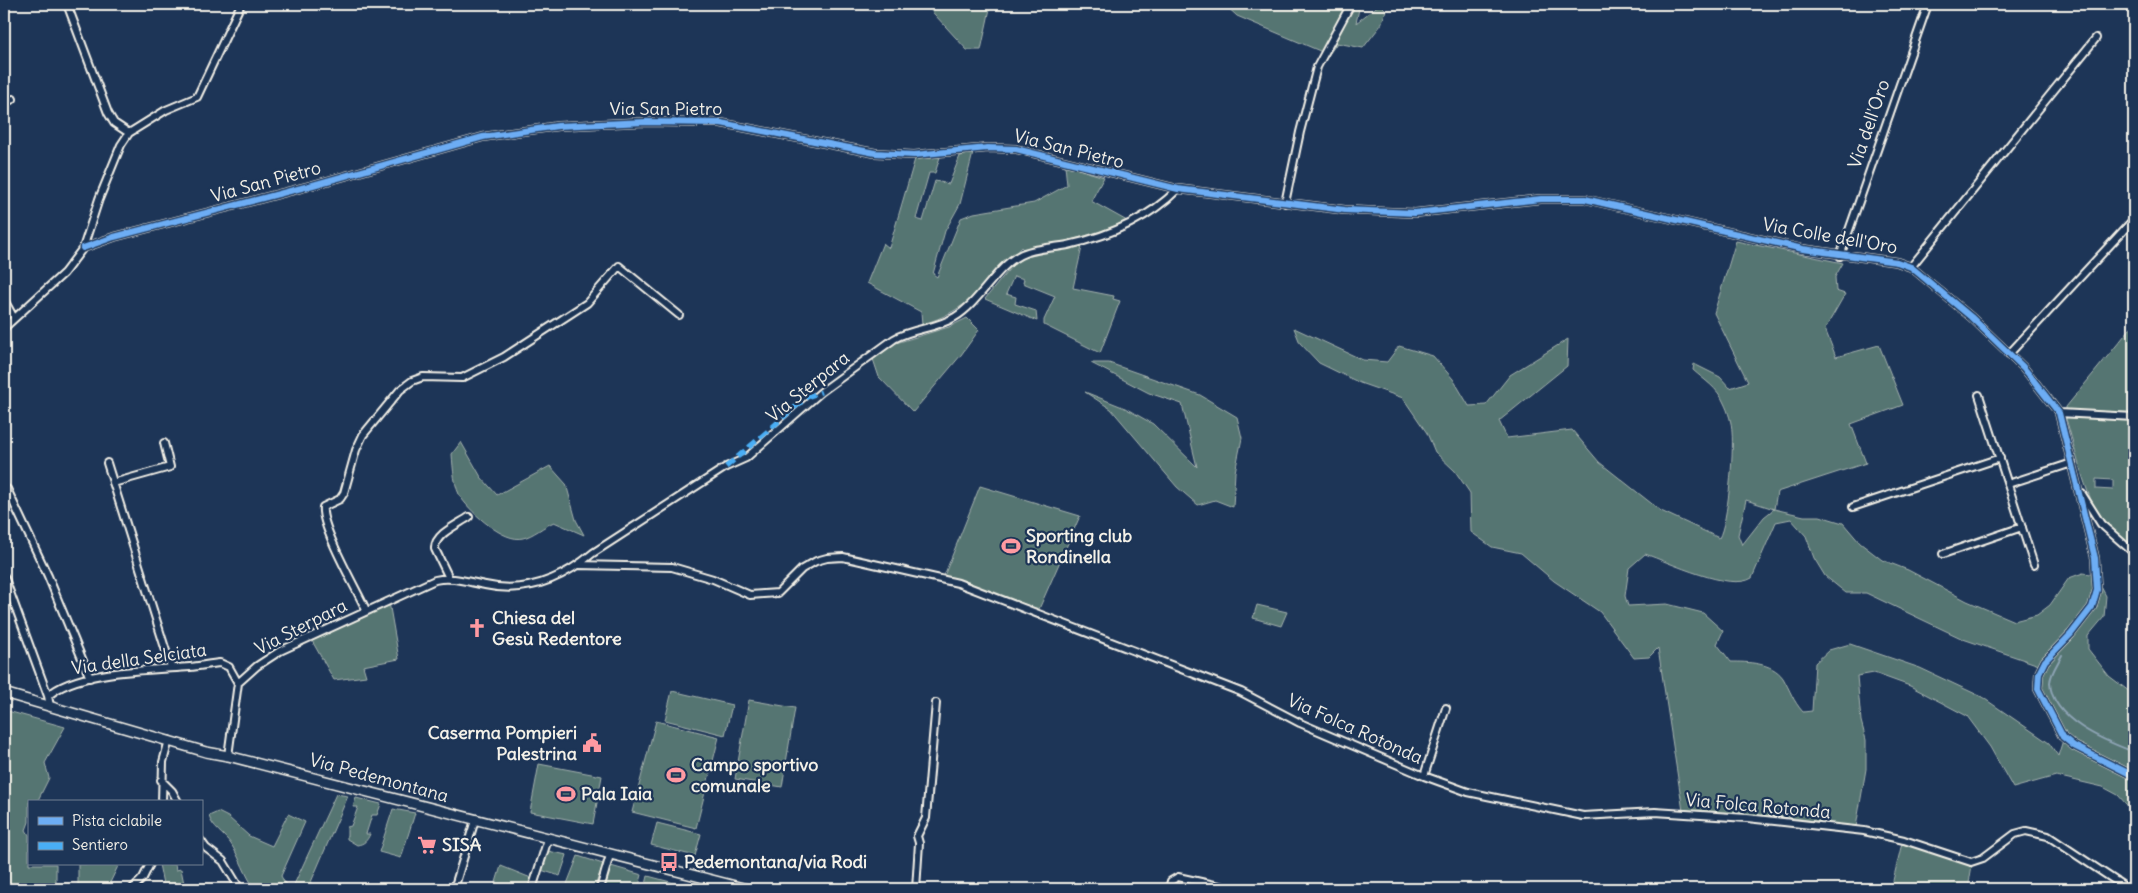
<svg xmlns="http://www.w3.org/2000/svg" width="2138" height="893" font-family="Delius,sans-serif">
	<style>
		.green { fill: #557472; stroke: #a4b2ad; fill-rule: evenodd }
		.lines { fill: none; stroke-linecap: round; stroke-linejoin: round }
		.stream { stroke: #8ca3b3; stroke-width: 2 }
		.street-casing { stroke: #f4f1e8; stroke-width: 10 }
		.secondary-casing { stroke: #f4f1e8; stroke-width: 12 }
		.street { stroke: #1d3557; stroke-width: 6 }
		.secondary { stroke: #1d3557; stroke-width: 9 }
		.quiet { stroke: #49aef6; stroke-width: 5; stroke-dasharray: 10 5; stroke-linecap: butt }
		.cycleway-casing { stroke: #1d3557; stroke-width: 9 }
		.cycleway { stroke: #6dadf4; stroke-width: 6 }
		.labels { text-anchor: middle; stroke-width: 4.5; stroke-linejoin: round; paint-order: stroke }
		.street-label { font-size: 18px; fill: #f4f1e8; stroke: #1d3557 }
		.poi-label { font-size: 18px; font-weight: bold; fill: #f4f1e8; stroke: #1d3557; text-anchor: start }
	</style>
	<rect width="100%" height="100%" fill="#1d3557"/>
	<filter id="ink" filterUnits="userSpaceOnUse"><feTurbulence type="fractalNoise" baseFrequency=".02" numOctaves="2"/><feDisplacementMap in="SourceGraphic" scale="10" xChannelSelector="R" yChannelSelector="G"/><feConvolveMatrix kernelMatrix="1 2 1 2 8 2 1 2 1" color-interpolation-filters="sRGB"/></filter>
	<g filter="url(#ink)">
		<path class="green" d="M925,4H991L981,50H967Z
			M1224,4H1360L1356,23L1380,4L1386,10L1381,25L1363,48L1337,43L1325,60L1320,51L1237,16Z
			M973,153L960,204L945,231L933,274L937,277L961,218L974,213L1034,203L1067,185L1065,165L1104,177L1091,201L1127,221C1093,235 1060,244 1024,250L1021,247C993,279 966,313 922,324L921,312L867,283L883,243L889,248L915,159L940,157L935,173H929L916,219L923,221L935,181L949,184L960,156Z
			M1736,241L1843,263L1835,277L1836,291L1845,294L1825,329L1836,357L1879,345L1903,405L1851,424L1866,463L1777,492L1774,509L1804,516H1820L1843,523L1860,543L1882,560L1908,570L1967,601L2014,621L2037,615L2050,605L2069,578L2083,573L2091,574L2097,579L2106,596L2104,617L2088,636V649L2109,676L2134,695V813L2118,795L2103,787L2056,776L2013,788L1990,747L1967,716L1910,686L1874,673L1857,676L1861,721L1866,740V769L1856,827L1787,817L1683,811L1658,648L1649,657L1634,658L1600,612L1554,581L1521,553L1492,547L1471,532L1470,493L1455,471L1435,452L1427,433L1403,398L1360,383L1319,363L1300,343L1294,328L1363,360L1387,362L1399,346L1433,356L1453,379L1469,406L1486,405L1510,375L1568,339L1567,366L1499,421L1507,438L1572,430L1599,462L1661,511L1719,538C1728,523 1734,452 1732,432C1732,423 1728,411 1724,403C1718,388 1704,380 1693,370L1694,364L1720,377L1730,388L1748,382L1714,313ZM1746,500L1774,509L1764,517L1742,545L1738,535ZM1791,519L1806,536L1814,558L1825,576L1846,593H1866L1963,639L2042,666L2040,696L2064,737L2058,756L2049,743L1982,697L1920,668L1850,644L1829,650L1815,663L1812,711L1803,712C1793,701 1790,690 1783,678C1772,662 1747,662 1731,662L1717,644L1723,631L1703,613L1667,604L1628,606L1625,596L1629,568L1645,554C1669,562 1730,592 1752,578L1776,522Z
			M1080,245L1082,247L1073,288L1114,296L1113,299L1120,301L1100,353L1044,325V320L1055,296L1023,283L1024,279L1014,276L1006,294L1016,297L1015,304L1036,311L1037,321L985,299L1015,262L1022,258Z
			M967,318L979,330L961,355L913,412L879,377L873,359L896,343L949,327Z
			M2134,324V548C2125,541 2115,534 2107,526C2087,507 2075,447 2066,419V407ZM2096,479L2113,480V490L2096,489Z
			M1091,363H1109L1200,395L1237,417L1242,438L1235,472L1233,507L1215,500L1198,505L1177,487L1111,409L1085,392L1125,408L1153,424L1197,467L1182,404L1149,393Z
			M461,442L481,477L497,495L550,466L566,484L576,520L584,535L554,522C544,526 533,536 523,538C504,543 472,513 462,499C454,489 453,467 452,454Z
			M980,486L1080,516L1039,609L944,576Z
			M389,602L399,659L363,666L366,676L334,680L311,639Z
			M1257,605L1287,612L1281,626L1253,618Z
			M672,691L732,705L725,735L665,720Z
			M749,700L795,708L782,787L735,779Z
			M4,710L65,727L45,763L49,778L37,802H29V822L26,830L29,835V864H56V889H4Z
			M656,721L719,737L696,828L632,812Z
			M539,764L602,776L593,824L530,812Z
			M336,794L348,796L308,889H292Z
			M356,798L381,804L377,815H372L366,834H370C367,841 364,844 357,845L347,839V827L351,826L358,807H353Z
			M393,809L415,813L401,858L379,852Z
			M218,812L228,817L249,836L272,846L288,814L305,822L281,876L288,889H255C245,875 240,858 231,844C224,834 212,828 209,816Z
			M657,823L701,834L695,856L651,845Z
			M1902,843L1972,865L1968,889H1891Z
			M548,851L567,855L560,876L541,870Z
			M578,856L603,864L594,889H568L570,886L567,884Z
			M78,864H119L107,889H78Z
			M159,864H175L176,870L181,869L185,889H164Z
			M501,866L531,878L527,889H494Z
			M611,866L642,875L638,889H603Z
			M648,876L678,884L677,889H645Z"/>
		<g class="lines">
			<path class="stream" d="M2062,655C2058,663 2050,674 2050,683C2052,720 2105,741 2134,752"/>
			<g class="street-casing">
				<path id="street" d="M67,4L108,113L114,123L129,133
					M4,103L13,99
					M1285,203L1300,132L1317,67L1351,4
					M83,248L114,237L313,185L483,137L558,126L645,122L721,123L875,153L914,155L988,148L1016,149L1178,189L1345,210L1415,213L1541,199H1585L1803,249L1897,262L1911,267L1971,317L2023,367L2059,413L2095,558L2097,590L2092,607L2071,634L2045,661L2039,673L2038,689L2063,737L2074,746L2134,776
					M1840,256L1928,4
					M1911,267L2096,38
					M4,300L14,318
					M4,328L64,273L83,248L99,199L121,145L129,133L166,110L197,97L241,4
					M2009,354L2134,219
					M1979,395L2034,565
					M2059,413L2134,417
					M107,463L171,667
					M113,483L170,467L164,443
					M2008,484L2072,463
					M7,489L48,576L90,678
					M2082,494L2101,524L2134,553
					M1853,507L2000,458
					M1943,554L2022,527
					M578,565L672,567L713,579L750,595L778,593L802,569L816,561L827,558L843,557L958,583L1241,692L1300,723L1424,776L1468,792L1583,816L1655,812L1747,818L1864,831L1904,840L1971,862L1983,858L2015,834L2026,831L2048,836L2128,889
					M4,576L48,696
					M449,578L435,549C434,534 459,524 469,517
					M366,610C357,590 320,526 323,507L340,499L344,493L356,450L363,435L400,390L412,381L423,377L462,378L504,357L587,303L619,266L679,315
					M50,706L48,696C76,670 153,670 190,667C200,666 210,664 220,663L229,667L238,683
					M228,756L238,683L257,666L280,651L435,580C452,576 468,582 485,585C526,594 561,580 593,553L726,467L746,458L821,392L894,339C913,328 936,329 955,317C980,302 996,267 1020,255C1033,248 1053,248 1068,245C1109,236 1148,219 1178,189
					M1424,776L1446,708
					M161,780L172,791L178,802
					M162,802L163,762L169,740
					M201,841L206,848L223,861L240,889
					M132,889L143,878L150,864
					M454,889L475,820
					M532,889L548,839
					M600,889L610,855
					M916,889L919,843L917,836L926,818L936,703
					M1169,889L1171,881L1178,877L1233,889"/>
			</g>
			<g class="secondary-casing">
				<path id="secondary" d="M4,693L206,752L228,756L747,889"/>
			</g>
			<use href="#street" class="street"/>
			<use href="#secondary" class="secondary"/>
			<path class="quiet" d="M726,467L807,397L821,392"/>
			<g class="cycleway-casing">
				<path id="cycleway" d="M83,248L114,237L313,185L483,137L558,126L645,122L721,123L875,153L914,155L988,148L1016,149L1178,189L1345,210L1415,213L1541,199H1585L1803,249L1897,262L1911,267L1971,317L2023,367L2059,413L2095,558L2097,590L2092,607L2071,634L2045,661L2039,673L2038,689L2063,737L2074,746L2134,776"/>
			</g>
			<use href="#cycleway" class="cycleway"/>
		</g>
	</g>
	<defs>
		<g id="stadium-bare" transform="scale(1.5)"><path d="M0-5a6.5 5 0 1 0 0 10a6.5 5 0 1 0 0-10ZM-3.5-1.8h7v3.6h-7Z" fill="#ff9aa2" stroke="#1d3557" stroke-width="2.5" paint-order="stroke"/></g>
		<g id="church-bare" transform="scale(1.5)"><path d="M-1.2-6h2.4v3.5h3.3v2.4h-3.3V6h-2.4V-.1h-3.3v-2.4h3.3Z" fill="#ff9aa2" stroke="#1d3557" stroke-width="2.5" paint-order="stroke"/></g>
		<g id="civic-bare" transform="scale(1.5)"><path d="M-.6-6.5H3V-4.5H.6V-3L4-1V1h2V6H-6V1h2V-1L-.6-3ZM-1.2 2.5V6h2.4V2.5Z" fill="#ff9aa2" stroke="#1d3557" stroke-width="2.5" paint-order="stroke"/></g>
		<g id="supermarket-bare" transform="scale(1.5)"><path d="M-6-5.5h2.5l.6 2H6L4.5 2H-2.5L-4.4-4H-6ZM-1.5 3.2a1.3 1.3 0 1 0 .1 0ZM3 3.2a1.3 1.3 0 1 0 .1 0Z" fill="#ff9aa2" stroke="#1d3557" stroke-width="2.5" paint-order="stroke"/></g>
		<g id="bus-bare" transform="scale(1.5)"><path d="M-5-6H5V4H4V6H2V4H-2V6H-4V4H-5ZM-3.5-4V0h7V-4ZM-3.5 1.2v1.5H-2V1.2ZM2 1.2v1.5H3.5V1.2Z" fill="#ff9aa2" stroke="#1d3557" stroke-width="2.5" paint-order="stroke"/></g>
	</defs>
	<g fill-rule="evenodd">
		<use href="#stadium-bare" x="1011" y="546"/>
		<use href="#church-bare" x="477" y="628"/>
		<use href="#civic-bare" x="592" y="743"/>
		<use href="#stadium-bare" x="676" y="775"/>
		<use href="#stadium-bare" x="566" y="794"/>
		<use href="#supermarket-bare" x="427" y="845"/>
		<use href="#bus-bare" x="669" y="862"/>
	</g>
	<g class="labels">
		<g class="street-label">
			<text x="666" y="115">Via San Pietro</text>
			<text transform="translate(1869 124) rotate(-71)" y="6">Via dell'Oro</text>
			<text transform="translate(1069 149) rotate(14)" y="6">Via San Pietro</text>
			<text transform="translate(266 182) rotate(-15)" y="6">Via San Pietro</text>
			<text transform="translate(1830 236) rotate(10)" y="6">Via Colle dell'Oro</text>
			<text transform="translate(808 387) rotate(-39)" y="6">Via Sterpara</text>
			<text transform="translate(301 627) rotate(-27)" y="6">Via Sterpara</text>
			<text transform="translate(139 659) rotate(-8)" y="6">Via della Selciata</text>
			<text transform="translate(1355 729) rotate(24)" y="6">Via Folca Rotonda</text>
			<text transform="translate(379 778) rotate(15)" y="6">Via Pedemontana</text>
			<text transform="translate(1758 806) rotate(5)" y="6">Via Folca Rotonda</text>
		</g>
		<g class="poi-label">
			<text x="1026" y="542">Sporting club<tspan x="1026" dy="21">Rondinella</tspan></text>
			<text x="492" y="624">Chiesa del<tspan x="492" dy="21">Gesù Redentore</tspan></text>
			<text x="577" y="739" text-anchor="end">Caserma Pompieri<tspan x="577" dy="21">Palestrina</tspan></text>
			<text x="691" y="771">Campo sportivo<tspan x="691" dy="21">comunale</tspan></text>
			<text x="581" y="800">Pala Iaia</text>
			<text x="442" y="851">SISA</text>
			<text x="684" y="868">Pedemontana/via Rodi</text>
		</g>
	</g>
	<rect width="2138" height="893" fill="none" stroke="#1d3557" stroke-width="20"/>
	<rect x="10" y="10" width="2118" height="873" fill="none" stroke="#f4f1e8" stroke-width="2" filter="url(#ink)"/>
	<rect x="28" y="800" width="175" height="65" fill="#1d3557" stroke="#738091"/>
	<rect x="38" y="817" width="25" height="8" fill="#6dadf4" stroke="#738091"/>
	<text x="72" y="826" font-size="15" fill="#f4f1e8">Pista ciclabile</text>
	<rect x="38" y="842" width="25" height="8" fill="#49aef6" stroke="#738091"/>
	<text x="72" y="850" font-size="15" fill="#f4f1e8">Sentiero</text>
</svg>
